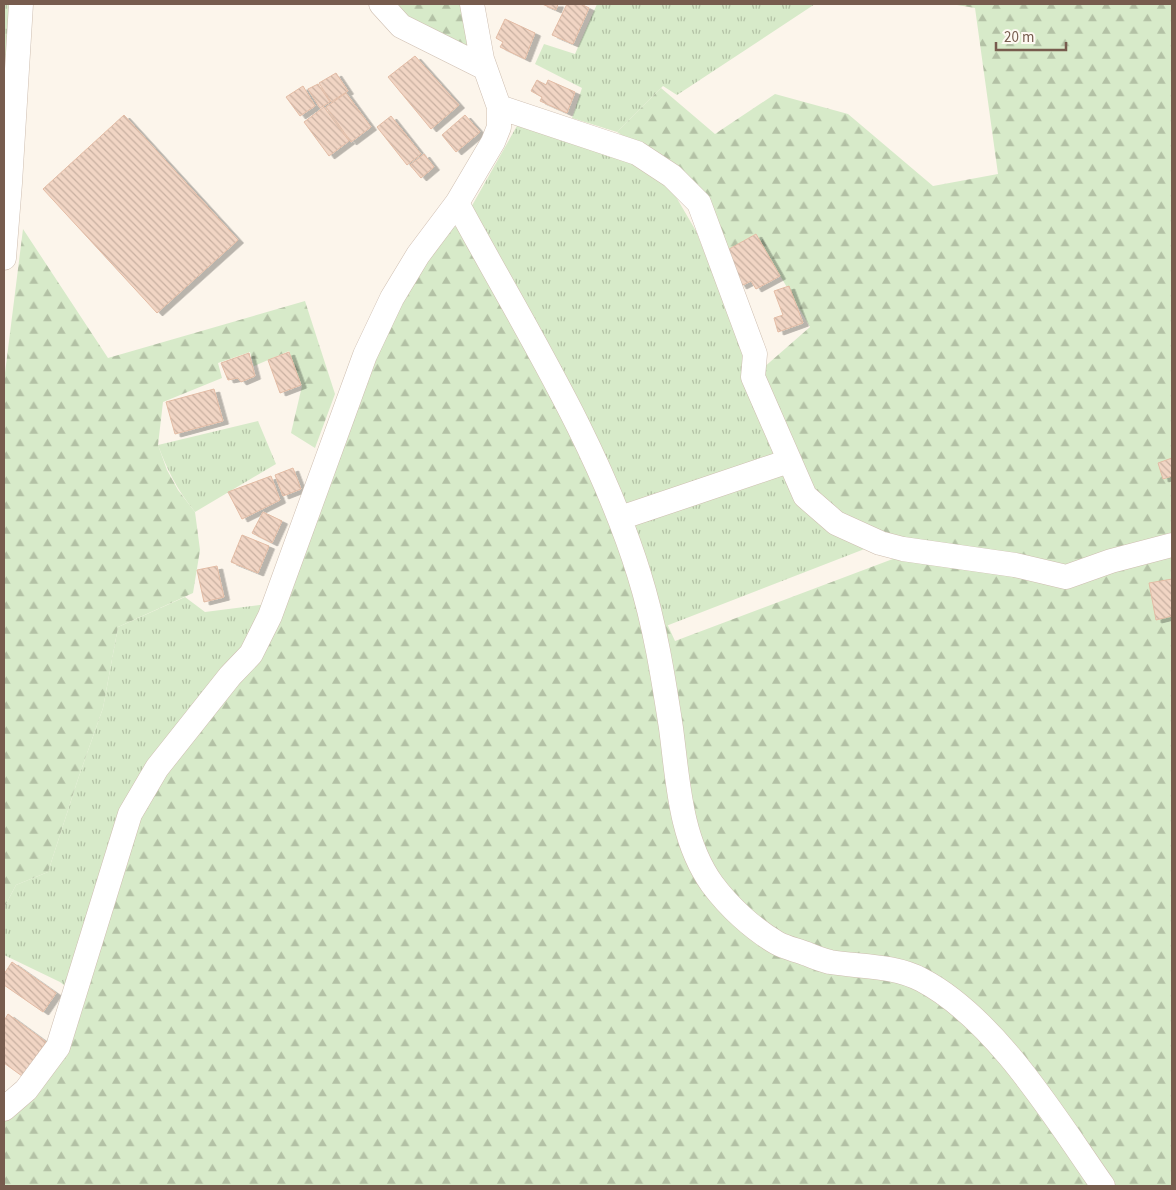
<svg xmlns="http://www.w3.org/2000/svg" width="1176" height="1190" font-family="'Source Sans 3',sans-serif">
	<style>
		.grass { fill: url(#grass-tufts) }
		.forest { fill: url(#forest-firs) }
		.building { fill: url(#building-back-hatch); stroke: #e3bca5; filter: url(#shadow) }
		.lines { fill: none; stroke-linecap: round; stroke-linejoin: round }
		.minor-casing { stroke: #cebeb0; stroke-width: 25 }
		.minor { stroke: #fff; stroke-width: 24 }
	</style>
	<defs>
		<pattern id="grass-tufts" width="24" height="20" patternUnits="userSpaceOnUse" patternTransform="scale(1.25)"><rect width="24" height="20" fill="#d7eac9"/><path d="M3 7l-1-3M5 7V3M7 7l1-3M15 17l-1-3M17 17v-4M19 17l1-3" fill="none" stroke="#b3c1a5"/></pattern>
		<pattern id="forest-firs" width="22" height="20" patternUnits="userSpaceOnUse" patternTransform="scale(1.25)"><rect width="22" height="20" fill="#d7eac9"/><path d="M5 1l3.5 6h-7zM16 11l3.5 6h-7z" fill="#b3c1a5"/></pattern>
		<pattern id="building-back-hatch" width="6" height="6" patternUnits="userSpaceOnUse" patternTransform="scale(1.25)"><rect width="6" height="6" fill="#f1d5c4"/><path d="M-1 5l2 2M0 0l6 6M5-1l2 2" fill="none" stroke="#c8b0a1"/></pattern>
		<filter id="shadow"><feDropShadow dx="5.5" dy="3" stdDeviation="0" flood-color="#0004"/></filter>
	</defs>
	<rect width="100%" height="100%" fill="#fcf5eb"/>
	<path class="grass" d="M4,4H11L4,207Z
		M597,4H815L677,95L663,86L617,132L572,118L582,88L535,64L544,44L575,54Z
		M518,124L658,166L696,231L753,377L880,543L666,626L465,218Z
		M258,421L276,464L195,512C178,491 167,470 158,445Z
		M185,597L205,612L275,603L75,994L60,982L4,955V908L16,885L48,872L78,779L103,708L118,627Z"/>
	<path class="forest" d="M386,4H474L471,56Z
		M951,4H1172V1186H4V1103L58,1047L130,814L262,634L362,374L440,233L465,223L619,519L675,641L914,551L805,496L753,377L810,327L756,234L722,253L676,171L617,132L661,88L715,134L775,94L848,114L933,186L998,174L975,8Z
		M23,229L108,358L305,301L335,394L315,448L291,433L302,386L289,351L254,366L250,352L218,363L222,378L163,402L158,445L167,470L178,490L195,512L200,550L193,593L118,627L103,708L78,779L48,872L16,885L4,908V381Z"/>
	<path class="building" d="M542,4H558L556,10Z
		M567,4H581L589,8L573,44L552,35Z
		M505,19L535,33L525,59L500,47L503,42L496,38Z
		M415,56L459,105L431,129L388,77Z
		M336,73L348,91L331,102L319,83Z
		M537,80L546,85L548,80L575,92L567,113L540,101L542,97L531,91Z
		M318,84L330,102L320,108L308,89Z
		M303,86L315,106L300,116L286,97Z
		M346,93L371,127L351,142L326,107Z
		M324,107L349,141L329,156L304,122Z
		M124,115L238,240L157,313L43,189Z
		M465,115L480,132L456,152L442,135Z
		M391,116L421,154L407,165L377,127Z
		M424,154L434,167L421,178L410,165Z
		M756,234L780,276L756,289L751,281L741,286L722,253Z
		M789,286L803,323L778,332L774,318L783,315L774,291Z
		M289,352L301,385L280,393L268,360Z
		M249,353L255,376L241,382L238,378L228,380L221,363Z
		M214,389L223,421L175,434L166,402Z
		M1172,458V476L1163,479L1158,463Z
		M293,468L301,489L283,496L275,475Z
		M271,476L280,500L242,519L228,492Z
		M263,512L282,521L272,543L252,533Z
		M242,535L269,546L258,573L231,562Z
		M217,566L224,597L204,602L197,570Z
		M1172,579V616L1156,620L1149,583Z
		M12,962L56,993L43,1012L4,985V974Z
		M8,1014L46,1042L22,1076L4,1063V1021Z"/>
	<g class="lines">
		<g class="minor-casing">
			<path id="minor" d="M381,4L401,26L485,68
				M499,107L637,153L672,176L699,203L755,354L753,377L805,496L836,523L880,543L903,549L1015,565L1066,577L1111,561L1172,545
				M457,203C522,324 598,442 639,574C655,625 663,676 671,728C678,781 680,839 712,884C729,907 753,929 777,943C786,948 797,950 807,954C814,957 822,960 830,962C861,967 894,965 922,980C996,1019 1056,1119 1103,1186
				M4,258L10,183L21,4
				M620,518L789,461
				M4,1109L26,1090L58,1047L130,814L157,768L230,676L251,654L270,616L365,355L392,298L418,255L457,203L493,142L499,127V107L482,59L472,4"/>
		</g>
		<use href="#minor" class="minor"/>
	</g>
	<rect width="1176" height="1190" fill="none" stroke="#775c4e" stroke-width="10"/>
	<path d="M996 42v8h70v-8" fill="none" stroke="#775c4e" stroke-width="2.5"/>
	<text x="1004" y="42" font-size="15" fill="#775c4e" stroke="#fef9f2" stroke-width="4" paint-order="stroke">20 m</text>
</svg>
